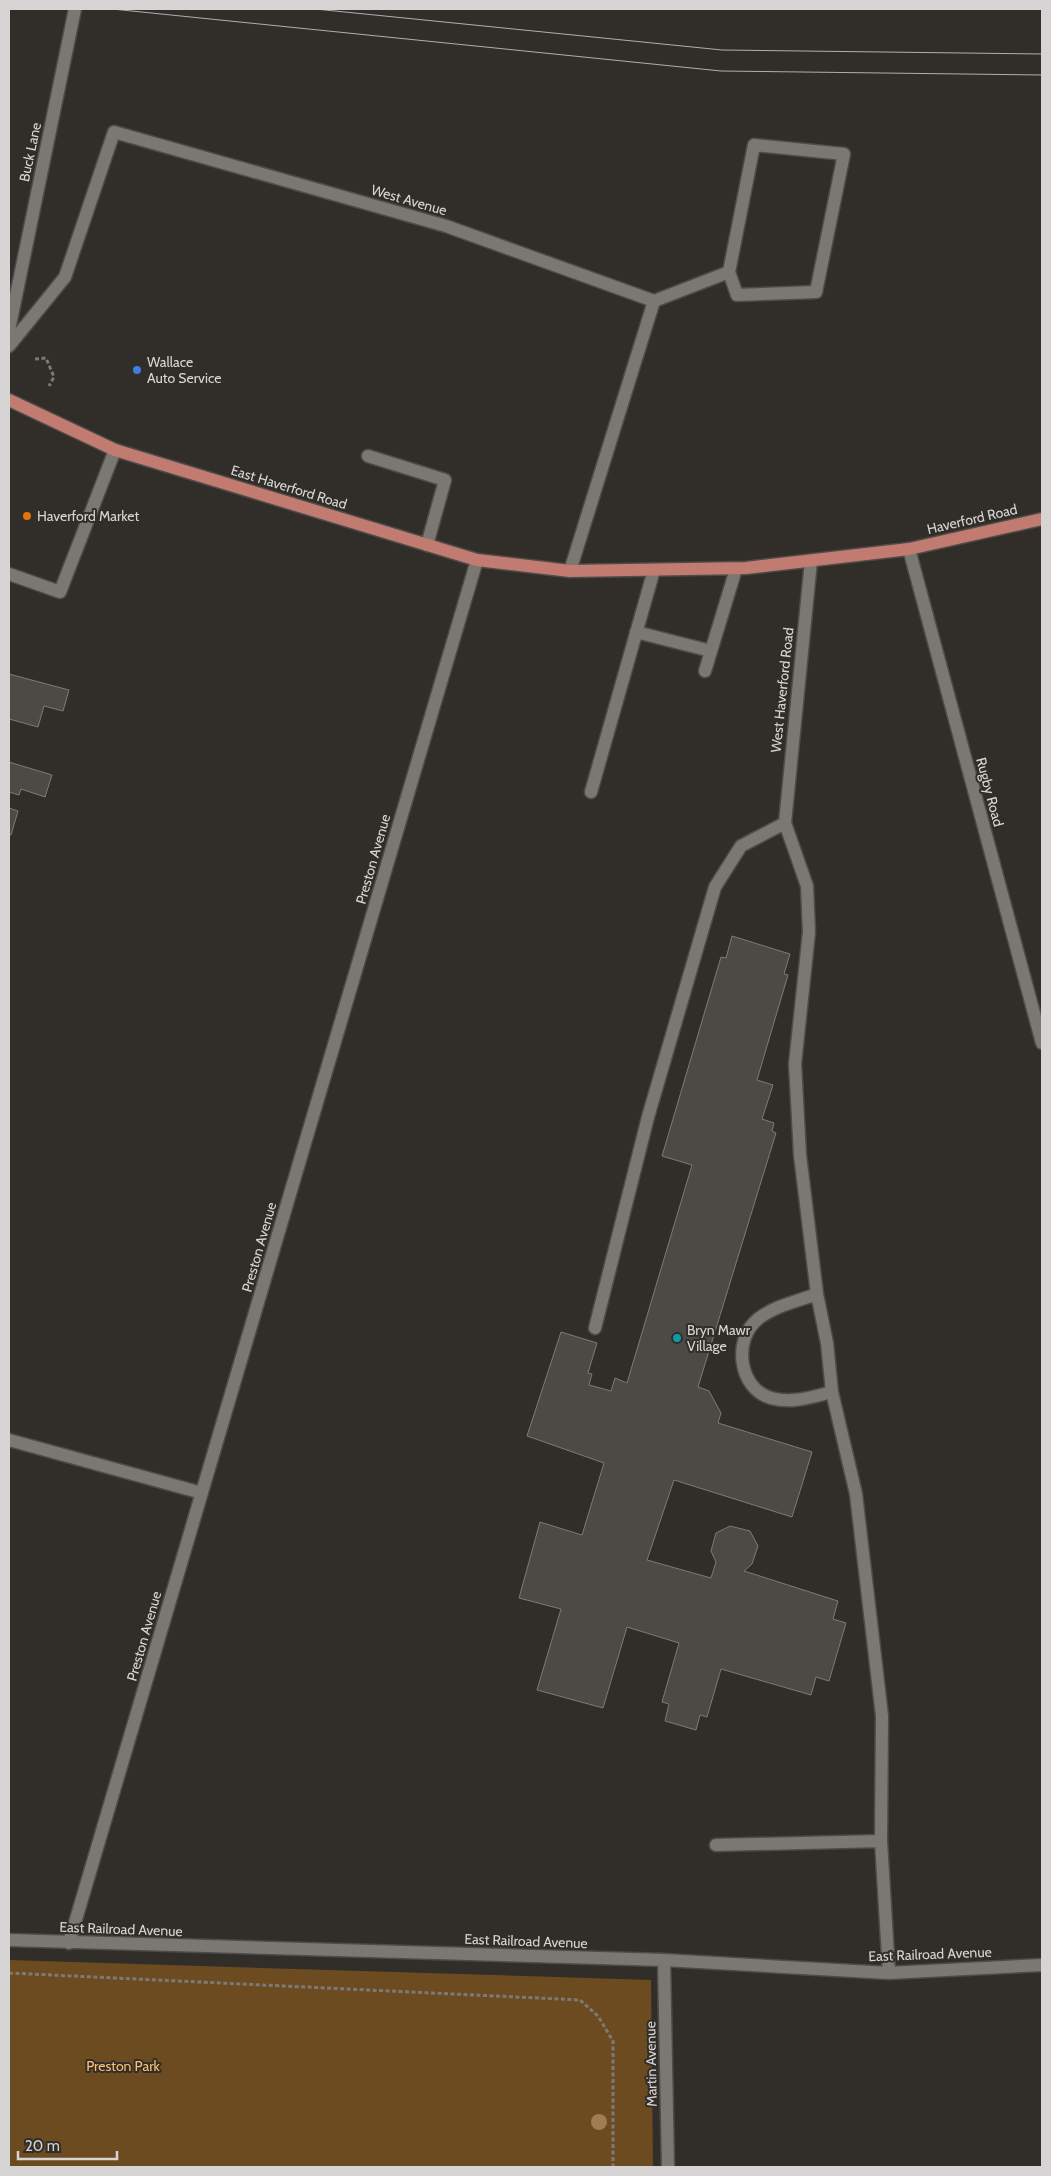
<svg xmlns="http://www.w3.org/2000/svg" width="1051" height="2176" font-family="Cabin,sans-serif">
	<style>
		.green { fill: #6c4b20 }
		.building { fill: #4d4a46; stroke: #7e7b76 }
		.lines { fill: none; stroke-linecap: round; stroke-linejoin: round }
		.minor-casing { stroke: #4e4b49; stroke-width: 15 }
		.major-casing { stroke: #4e4b49; stroke-width: 15 }
		.path { stroke: #7c7a76; stroke-width: 3; stroke-dasharray: 4 2.5; stroke-linecap: butt }
		.minor { stroke: #7b7874; stroke-width: 12 }
		.major { stroke: #c17b71; stroke-width: 12 }
		.tram { stroke: #b1aeac; stroke-width: 1 }
		.tree { fill: #a17e51 }
		.shop-dot { fill: #3f7fe0; stroke: #312e2a; stroke-width: 2 }
		.food-dot { fill: #e8710a; stroke: #312e2a; stroke-width: 2 }
		.culture-dot { fill: #0f9aa8; stroke: #312e2a; stroke-width: 2 }
		.labels { text-anchor: middle; stroke-width: 4; stroke-linejoin: round; paint-order: stroke }
		.street-label { font-size: 14px; fill: #d7d5d3; stroke: #312e2a }
		.poi-label { font-size: 14px; fill: #d7d5d3; stroke: #312e2a; text-anchor: start }
		.park-label { font-size: 14px; fill: #fdbf71; stroke: #312e2a }
	</style>
	<rect width="100%" height="100%" fill="#312e2a"/>
	<path class="green" d="M9,1960L651,1980L653,2167H9Z"/>
	<path class="building" d="M9,674L69,690L63,711L44,706L38,727L9,719Z
		M9,762L52,775L45,797L21,789L19,795L9,792Z
		M9,808L18,811L11,835L9,834Z
		M732,936L790,954L784,974L788,975L757,1080L773,1085L762,1119L774,1123L772,1131L776,1133L698,1387L709,1391L721,1413L718,1423L812,1452L792,1517L674,1480L647,1560L711,1578L716,1562L711,1551L716,1533L730,1526L750,1531L758,1546L752,1564L744,1571L838,1601L833,1619L846,1623L829,1681L816,1677L811,1695L721,1669L707,1717L700,1715L696,1730L665,1721L669,1704L662,1702L679,1643L627,1627L603,1708L537,1690L561,1609L519,1598L540,1522L582,1535L604,1463L527,1436L561,1332L597,1343L588,1373L592,1374L589,1385L611,1391L615,1378L627,1383L692,1165L662,1156L721,957L726,958Z"/>
	<g class="lines">
		<g class="minor-casing">
			<path id="minor" d="M654,301L729,272L754,145L844,154L816,292L737,295L729,272
				M9,330L75,9
				M9,346L65,277L114,132L446,226L654,301L570,571
				M368,456L445,480L427,545
				M909,549L1042,1043
				M811,561L785,823L807,886L809,932L795,1064L800,1155L817,1294L827,1343L832,1392L856,1494L882,1716L881,1841L889,1973
				M9,574L60,592L115,450
				M636,632L711,651
				M705,671L736,569
				M591,792L654,570
				M817,1294C798,1301 774,1306 758,1319C732,1340 739,1389 771,1398C792,1404 811,1397 832,1392
				M595,1328L648,1117L715,887L741,846L785,823
				M9,1440L202,1493
				M716,1845L881,1841
				M9,1940L664,1960L889,1973L1042,1965
				M69,1943L477,560
				M664,1960L668,2167"/>
		</g>
		<g class="major-casing">
			<path id="major" d="M9,400L115,450L477,560L570,571L746,568L909,549L1042,519"/>
		</g>
		<path class="path" d="M35,359L46,358L54,377L49,386
			M9,1973L580,2000L598,2016L613,2041V2167"/>
		<use href="#minor" class="minor"/>
		<use href="#major" class="major"/>
		<path class="tram" d="M112,9L721,71L1042,75
			M315,9L722,50L1042,54"/>
	</g>
	<circle class="tree" cx="599" cy="2122" r="8"/>
	<circle class="shop-dot" cx="137" cy="370" r="5"/>
	<circle class="food-dot" cx="27" cy="516" r="5"/>
	<circle class="culture-dot" cx="677" cy="1338" r="5"/>
	<g class="labels">
		<g class="street-label">
			<text transform="translate(30 152) rotate(-78)" y="5">Buck Lane</text>
			<text transform="translate(409 200) rotate(16)" y="5">West Avenue</text>
			<text transform="translate(289 487) rotate(17)" y="5">East Haverford Road</text>
			<text transform="translate(972 519) rotate(-13)" y="5">Haverford Road</text>
			<text transform="translate(782 690) rotate(-84)" y="5">West Haverford Road</text>
			<text transform="translate(990 792) rotate(75)" y="5">Rugby Road</text>
			<text transform="translate(373 859) rotate(-74)" y="5">Preston Avenue</text>
			<text transform="translate(259 1247) rotate(-74)" y="5">Preston Avenue</text>
			<text transform="translate(144 1636) rotate(-74)" y="5">Preston Avenue</text>
			<text transform="translate(121 1929) rotate(2)" y="5">East Railroad Avenue</text>
			<text transform="translate(526 1941) rotate(2)" y="5">East Railroad Avenue</text>
			<text transform="translate(930 1954) rotate(-2)" y="5">East Railroad Avenue</text>
			<text transform="translate(651 2064) rotate(-91)" y="5">Martin Avenue</text>
		</g>
		<g class="poi-label">
			<text x="147" y="367">Wallace<tspan x="147" dy="16">Auto Service</tspan></text>
			<text x="37" y="521">Haverford Market</text>
			<text x="687" y="1335">Bryn Mawr<tspan x="687" dy="16">Village</tspan></text>
		</g>
		<g class="park-label">
			<text x="123" y="2071">Preston Park</text>
		</g>
	</g>
	<rect width="1051" height="2176" fill="none" stroke="#d7d5d3" stroke-width="20"/>
	<path d="M18 2151v8h99v-8" fill="none" stroke="#d7d5d3" stroke-width="2.5"/>
	<text x="25" y="2151" font-size="15" fill="#d7d5d3" stroke="#312e2a" stroke-width="4" paint-order="stroke">20 m</text>
</svg>
